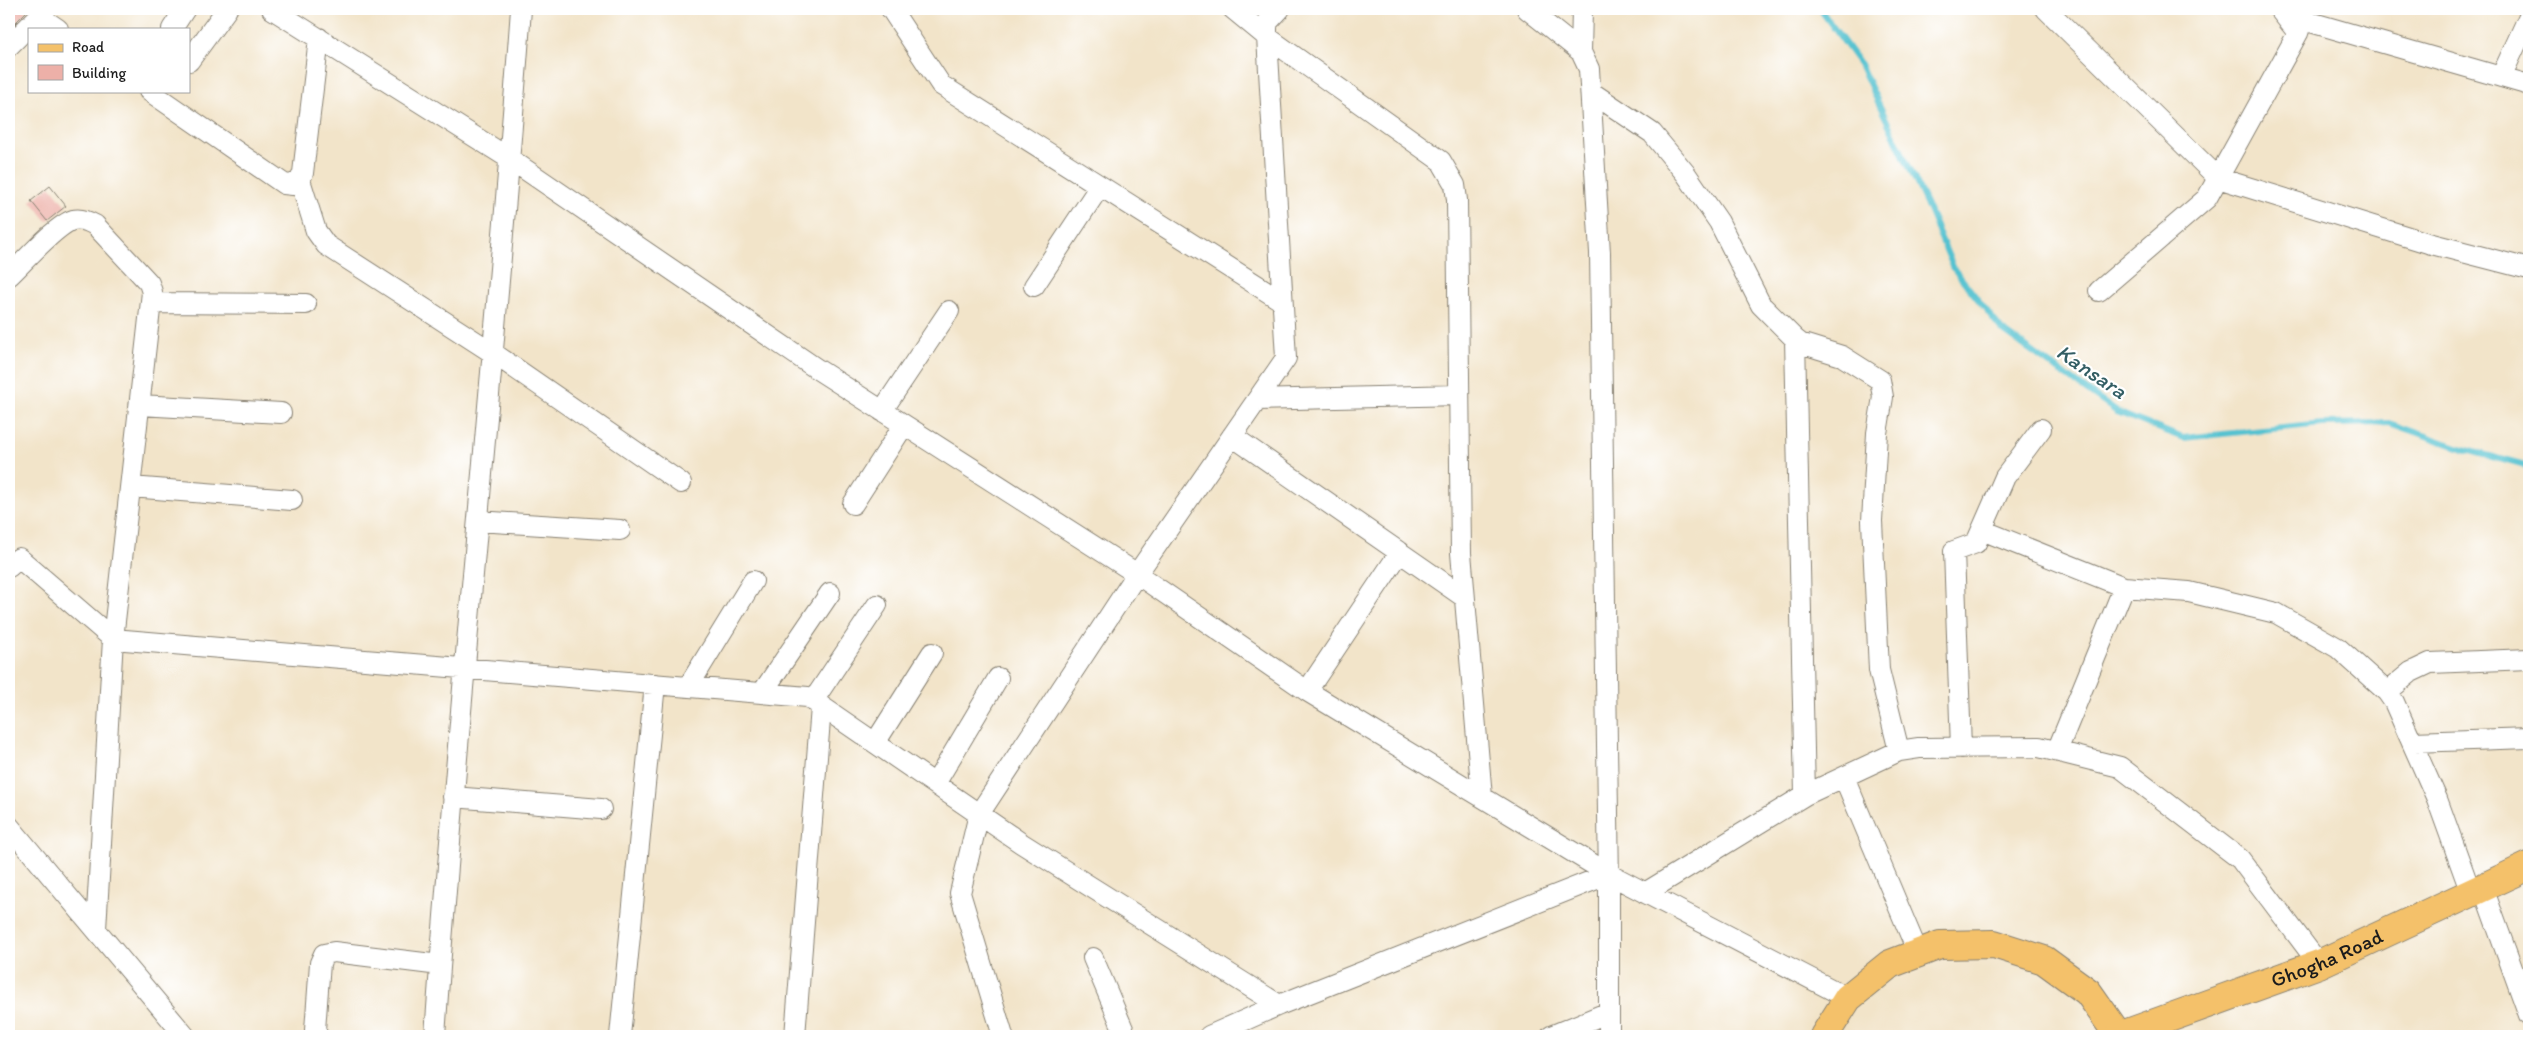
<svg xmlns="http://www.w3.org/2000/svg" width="2538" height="1045" font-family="Itim,sans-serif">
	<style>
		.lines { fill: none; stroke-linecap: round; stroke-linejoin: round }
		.stream { stroke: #56c2d0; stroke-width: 6 }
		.building { fill: #edb0a8 }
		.street-casing { stroke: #878072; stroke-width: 22 }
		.primary-casing { stroke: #878072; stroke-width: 30 }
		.street { stroke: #fff; stroke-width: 20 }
		.primary { stroke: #f4c16a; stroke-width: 28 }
		.labels { text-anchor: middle; stroke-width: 4.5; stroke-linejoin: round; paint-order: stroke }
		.street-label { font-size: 21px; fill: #1c1c1c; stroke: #fff }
		.water-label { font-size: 22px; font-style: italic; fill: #335e64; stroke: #fff }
	</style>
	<rect width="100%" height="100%" fill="#fff"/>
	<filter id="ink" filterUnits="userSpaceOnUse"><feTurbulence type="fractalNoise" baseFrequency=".02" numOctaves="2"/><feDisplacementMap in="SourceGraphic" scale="10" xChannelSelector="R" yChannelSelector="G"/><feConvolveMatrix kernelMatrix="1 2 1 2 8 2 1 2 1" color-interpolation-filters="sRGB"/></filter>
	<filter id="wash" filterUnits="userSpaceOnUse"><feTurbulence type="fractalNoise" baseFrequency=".0096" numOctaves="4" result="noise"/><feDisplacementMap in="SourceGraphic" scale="20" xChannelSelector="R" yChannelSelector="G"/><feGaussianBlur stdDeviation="1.12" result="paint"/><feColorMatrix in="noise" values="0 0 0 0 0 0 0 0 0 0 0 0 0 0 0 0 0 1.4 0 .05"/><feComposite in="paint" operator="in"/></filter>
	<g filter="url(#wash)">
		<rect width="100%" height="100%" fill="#f2e4c9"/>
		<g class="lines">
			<path class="stream" d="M1820,9L1860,64L1926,203L1954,269L2002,330L2117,412L2183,438L2323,424L2389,423L2463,449L2529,467"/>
		</g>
		<g id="blocks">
			<path class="building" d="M9,9H23L26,12L10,28Z
				M50,186L66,206L47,221L31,201Z"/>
		</g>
	</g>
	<g filter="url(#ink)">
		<use href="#blocks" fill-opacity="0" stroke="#878072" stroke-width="1"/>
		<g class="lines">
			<g class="street-casing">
				<path id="street" d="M272,9L510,159L817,369L1131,570L1307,691L1609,874L1848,998
					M891,9L941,85L1282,301
					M1233,9L1267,37L1441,161L1455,185L1457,200L1461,553L1482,797
					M1527,9L1581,52L1589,69L1600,253L1609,884V1036
					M2046,9L2218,178L2428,243L2529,269
					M2279,9L2298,33
					M39,16L58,29
					M2303,20L2529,85
					M172,29L185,9
					M9,46L46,9
					M1581,52L1582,9
					M189,61L227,9
					M2501,77L2529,16
					M149,91L284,184L293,185L300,180L303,173L319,38
					M1591,92L1652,133L1686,174L1719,222L1761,305L1795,339L1800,343L1842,356L1880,380L1883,397L1877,433L1872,521L1879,670L1899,751L1919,748L2039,747L2120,767L2240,859L2319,964
					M300,180L316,231L326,245L493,353L681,483
					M9,276C23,263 56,225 73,220C81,218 88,221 95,225L149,283L152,292L113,639L808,697L1021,843L1279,1005L1609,874
					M1034,286L1100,186
					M2099,291L2207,198L2298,33L2306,9
					M152,303L306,304
					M1795,339L1805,795
					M1257,400L1459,395
					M140,405L281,413
					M882,411L949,311
					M1232,436L1464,597
					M131,487L292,500
					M853,504L904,425
					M478,521L620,530
					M1982,530L2124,587
					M9,567L19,558L113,639L96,929
					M688,687L753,581
					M1307,691L1400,552
					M2387,692L2411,672L2430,663L2529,659
					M762,693L830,593
					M813,701L877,605
					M2413,742L2529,738
					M875,743L932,653
					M1961,748L1954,551L1976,543L2005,477L2041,429
					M2057,751L2124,587L2189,592L2276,613L2338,648L2387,692L2394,702L2437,799L2471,893
					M1844,777L1918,953
					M935,784L998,678
					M453,797L601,809
					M9,826L185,1036
					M2483,888L2529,1015
					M1645,893L1805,795L1899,751
					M1093,958L1126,1036
					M318,1036L315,1030L320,963L324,954L334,952L440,965
					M435,1036C459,693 496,352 521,9
					M620,1036L655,684
					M795,1036L821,707
					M1003,1036L960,893L979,814L1137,574L1286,358L1267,37V23L1280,9
					M1209,1036L1279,1005
					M1551,1036L1609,1012"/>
			</g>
			<g class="primary-casing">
				<g id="primary">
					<path d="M1824,1036L1848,998L1890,964L1940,945L1994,944L2044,960L2088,992L2119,1036"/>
					<path id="s1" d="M2119,1036L2319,964L2529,866"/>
				</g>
			</g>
			<use href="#street" class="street"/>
			<use href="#primary" class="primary"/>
		</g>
	</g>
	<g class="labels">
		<g class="street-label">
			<text dy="7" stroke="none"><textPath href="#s1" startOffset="222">Ghogha Road</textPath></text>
		</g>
		<g class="water-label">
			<text transform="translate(2092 371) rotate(34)" y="8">Kansara</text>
		</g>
	</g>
	<rect width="2538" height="1045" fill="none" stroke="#fff" stroke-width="30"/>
	<rect x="28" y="28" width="162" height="65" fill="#ffffff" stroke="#a4a4a4"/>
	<rect x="38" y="44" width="25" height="8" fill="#f4c16a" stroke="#a4a4a4"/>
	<text x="72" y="52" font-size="15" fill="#1c1c1c">Road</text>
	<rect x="38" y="65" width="25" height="15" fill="#edb0a8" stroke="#a4a4a4"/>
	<text x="72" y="78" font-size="15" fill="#1c1c1c">Building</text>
</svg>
